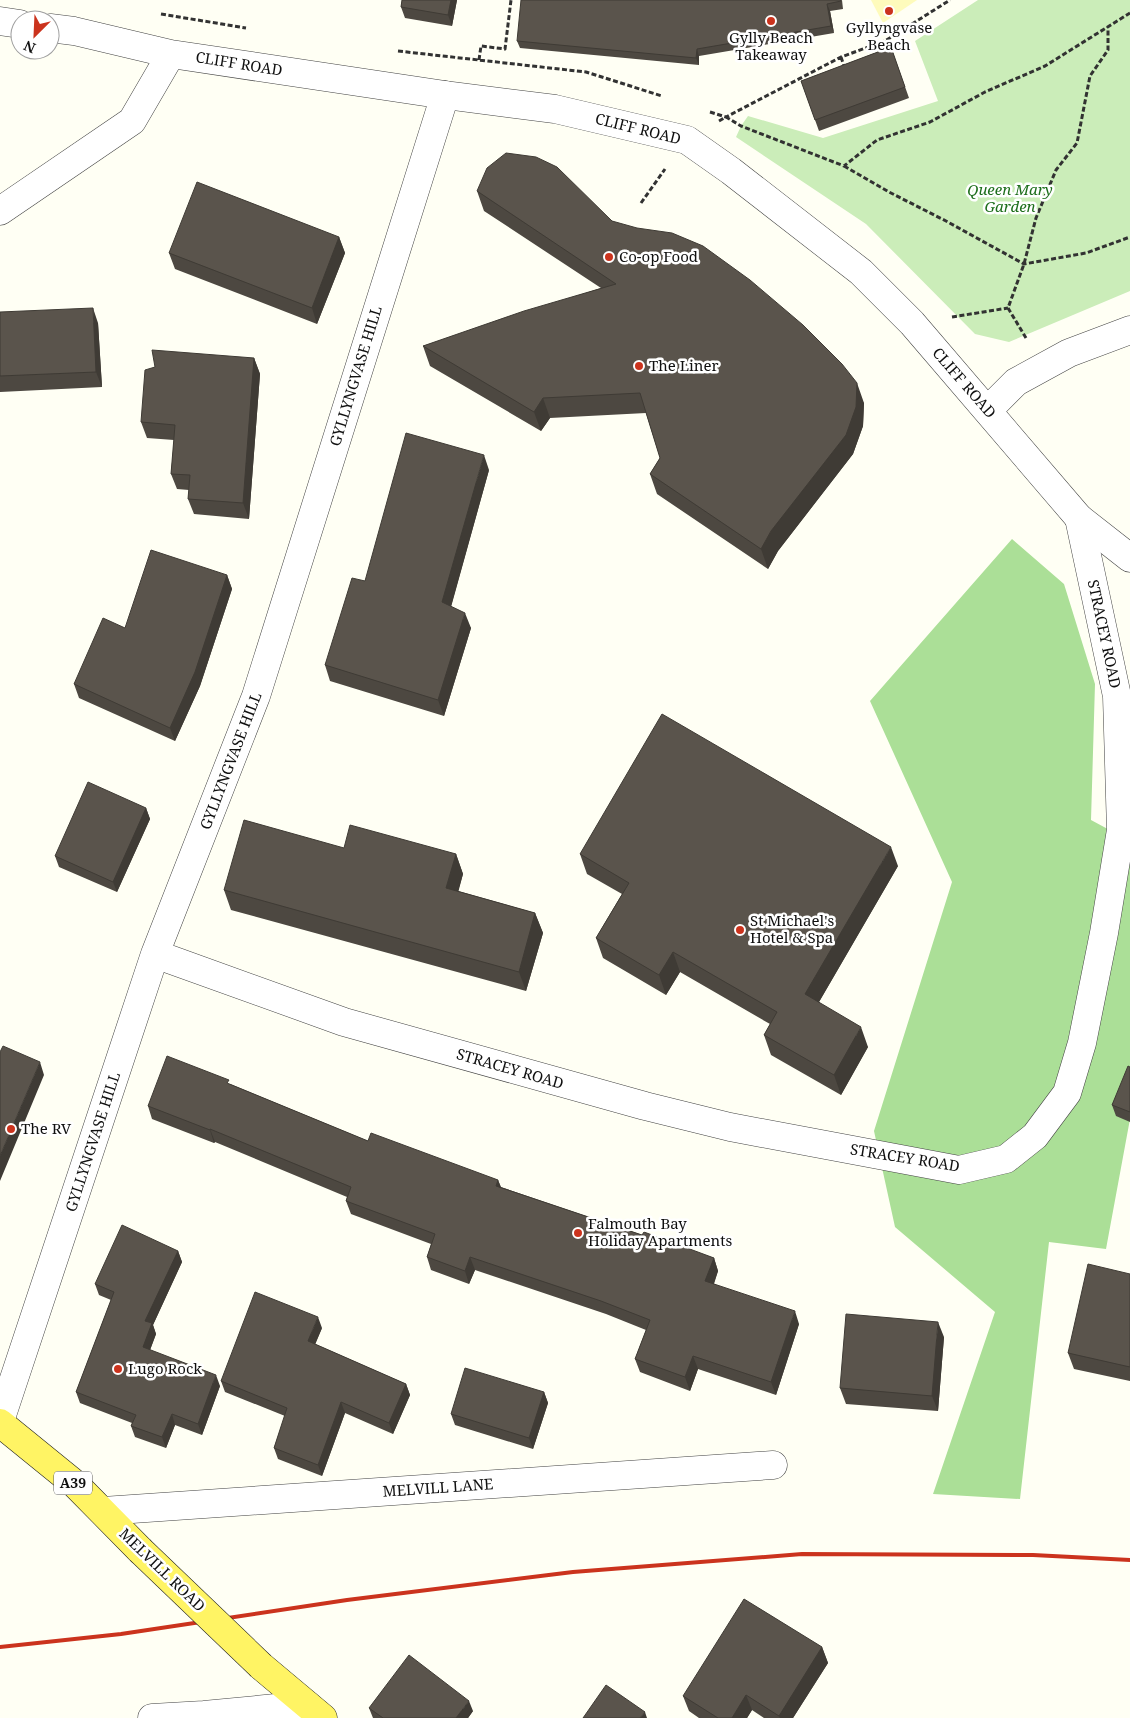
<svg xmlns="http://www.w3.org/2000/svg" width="1130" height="1718" font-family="'Noto Serif',serif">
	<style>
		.green { fill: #cbedb9 }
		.forest { fill: #abdf97 }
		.sand { fill: #fefbbc }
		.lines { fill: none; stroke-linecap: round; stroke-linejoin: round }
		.minor-casing { stroke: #434343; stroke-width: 29 }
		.tertiary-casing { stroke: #434343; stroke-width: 29 }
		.primary-casing { stroke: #212121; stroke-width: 29 }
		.path { stroke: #323232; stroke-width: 3; stroke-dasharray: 5 2.5; stroke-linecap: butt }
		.minor { stroke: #fff; stroke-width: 28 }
		.tertiary { stroke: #fff; stroke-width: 28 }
		.primary { stroke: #fff464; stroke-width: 28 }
		.rail { stroke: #cb331d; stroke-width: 4 }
		.primary-bridge-casing { stroke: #212121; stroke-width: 29; stroke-linecap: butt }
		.primary-bridge { stroke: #fff464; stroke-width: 28 }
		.wall { fill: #4d4841 }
		.shaded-wall { fill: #3f3b35 }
		.building { fill: #5a544c; stroke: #3f3b35 }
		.poi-dot { fill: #cb331d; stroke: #fff; stroke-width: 2 }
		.labels { text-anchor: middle; stroke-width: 5; stroke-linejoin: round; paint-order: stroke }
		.shield { fill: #fff; stroke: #585858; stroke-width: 1 }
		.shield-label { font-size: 14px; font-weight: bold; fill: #101010 }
		.poi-label { font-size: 15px; fill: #101010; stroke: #fff; text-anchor: start }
		.street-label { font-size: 15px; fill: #101010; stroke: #fff }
		.park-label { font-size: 15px; font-style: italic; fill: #1d6e1b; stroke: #fff }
	</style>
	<rect width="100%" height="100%" fill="#fffff4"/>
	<path class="green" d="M978,0H1130V291L1009,342L975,334L866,224L736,137L741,126L748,116L823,138L938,101L915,41Z"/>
	<path class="forest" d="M1012,539L1064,584L1095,684L1091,820L1130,841V1119L1106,1249L1049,1242L1020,1499L933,1494L995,1312L895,1227L874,1131L952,882L870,701Z"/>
	<path class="sand" d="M871,0H917L883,23Z"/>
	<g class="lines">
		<g class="minor-casing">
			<path id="minor" d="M988,410L1016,382L1069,353L1130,330
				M155,954L344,1022L645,1106L730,1127L959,1170L1006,1159L1035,1136L1067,1093L1082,1043L1104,933L1121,830L1117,696L1079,518
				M0,1421L155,954L256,696L445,95
				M103,1511L773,1465
				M152,1718L204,1715L307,1705"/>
		</g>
		<g class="tertiary-casing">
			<path id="tertiary" d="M0,21L20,24
				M50,28L74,31L171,54L445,95L555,109L687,140L731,171L861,272L912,323L1079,518L1130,558
				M0,211L132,121L171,54"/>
		</g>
		<g class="primary-casing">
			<path id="primary" d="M0,1423L75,1484L140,1550
				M261,1666L323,1718"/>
		</g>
		<path class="path" d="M161,14L246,28
			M885,41L889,52
			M398,51L586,72L662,96
			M841,57L845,69
			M479,60L481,46L505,49L511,0
			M710,112L726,117L841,57L885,41L950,0
			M719,121L726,117L741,126L844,166L877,140L930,122L985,92L1045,66L1130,13
			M844,166L889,192L946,221L1024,264L1086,253L1130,237
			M641,203L665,169
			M952,317L1008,308
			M1026,338L1008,308L1024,264L1036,218L1056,170L1077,143L1090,76L1108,50V27"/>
		<use href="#minor" class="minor"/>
		<use href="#tertiary" class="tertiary"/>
		<use href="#primary" class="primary"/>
		<path class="rail" d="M0,1647L121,1634L347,1600L573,1572L802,1554L1033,1555L1130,1560"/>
		<g class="primary-bridge-casing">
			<path id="primary-bridge" d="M140,1550L261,1666"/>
		</g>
		<use href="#primary-bridge" class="primary-bridge"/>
	</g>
	<path class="wall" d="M402,0H457L452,26L405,18L401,7Z
		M842,0L843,9L830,11L834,33L699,56V65L520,48L517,41Z
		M891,47L909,98L819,131L801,81Z
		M477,191L612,221L864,403L863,426L853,454L778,551L768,569L657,494L650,474L660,458L646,413L550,418L541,431L430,366L423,346L601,288L484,211Z
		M339,237L345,253L317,324L175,269L169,253Z
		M0,312L98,323L102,387L0,392Z
		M254,358L260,374L249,519L194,514L188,499L189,490L177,489L171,474L174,440L147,438L141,422Z
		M489,470L451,606L471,628L444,716L330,681L325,665L365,581Z
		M227,575L232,589L200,686L175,741L79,698L74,684L125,628Z
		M146,808L150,819L117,892L59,867L55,856Z
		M344,848L456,854L463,874L458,891L535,913L543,933L526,991L231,910L224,890Z
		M580,854L898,866L819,1002L868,1047L841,1095L771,1055L764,1035L770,1024L680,972L666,995L603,958L596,938L622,894L587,874Z
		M1130,1067V1122L1116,1116L1112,1105Z
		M230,1084L368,1141L498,1180L501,1187L642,1235L714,1258L718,1271L714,1284L799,1324L776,1395L698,1369L690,1391L640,1372L635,1359L646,1330L606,1314L475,1270L469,1284L431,1270L427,1257L431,1244L351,1214L346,1201L347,1197L215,1142L214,1143L152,1119L148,1106Z
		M178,1251L182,1262L153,1325L156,1334L150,1350L220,1386L202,1435L175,1425L166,1448L135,1437L131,1426L132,1423L80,1403L76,1392L111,1300L99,1295L95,1284Z
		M1130,1274V1381L1074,1369L1068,1353Z
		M322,1328L315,1344L406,1384L410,1395L393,1434L345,1413L322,1476L278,1459L274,1448L285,1416L225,1392L221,1381Z
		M944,1337L938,1411L846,1404L840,1388Z
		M544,1392L548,1403L533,1449L455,1425L451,1414Z
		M822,1647L828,1663L793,1718H764L752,1710L747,1718H699L689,1711L683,1696Z
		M369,1708L473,1711L468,1718H373Z"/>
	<path class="shaded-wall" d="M451,0H457L452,26L448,15Z
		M827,4L830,11L834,33L831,26Z
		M697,49L699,56V65L696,58Z
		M339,237L345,253L317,324L312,308Z
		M93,308L98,323L102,387L96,372Z
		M254,358L260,374L249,519L243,503Z
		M857,383L864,403L863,426L853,454L778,551L768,569L761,549Z
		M543,398L550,418L541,431L534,412Z
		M484,455L489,470L448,618L442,602Z
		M227,575L232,589L200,686L175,741L170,728Z
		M465,613L471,628L444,716L438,700Z
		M146,808L150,819L117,892L113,882Z
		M891,847L898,866L812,1014L805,994Z
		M456,854L463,874L454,908L446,888Z
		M535,913L543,933L526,991L519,972Z
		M673,952L680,972L666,995L659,975Z
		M861,1027L868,1047L841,1095L834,1075Z
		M40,1062L44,1075L0,1181V1156Z
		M210,1129L215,1142L214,1143L210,1130Z
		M498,1180L503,1193L496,1186Z
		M178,1251L182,1262L153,1325L156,1334L147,1358L143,1347L145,1321Z
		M470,1257L475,1270L469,1284L465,1271Z
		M714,1258L718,1271L710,1294L705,1281Z
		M795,1311L799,1324L776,1395L771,1382Z
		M318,1317L322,1328L312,1352L308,1341Z
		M938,1322L944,1337L938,1411L932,1396Z
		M693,1356L698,1369L690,1391L685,1377Z
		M216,1375L220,1386L202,1435L198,1424Z
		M406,1384L410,1395L393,1434L389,1423Z
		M544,1392L548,1403L533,1449L529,1438Z
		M341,1402L345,1413L322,1476L318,1465Z
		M172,1414L175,1425L166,1448L162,1437Z
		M822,1647L828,1663L793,1718H780L779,1716Z
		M746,1695L752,1710L747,1718H732Z
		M469,1701L473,1711L468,1718H456Z
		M645,1712L647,1718H640Z"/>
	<path class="building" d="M402,0H451L448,15L401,7Z
		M521,0H840L841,1L827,4L831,26L697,49L696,58L517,41Z
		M891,47L905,87L815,120L801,81Z
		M506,153L536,157L557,167L612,221L637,228L672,233L703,246L750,280L803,325L842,364L857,383L856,407L846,435L771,531L761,549L650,474L660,458L640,393L543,398L534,412L423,346L524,311L616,284L477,191L487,168Z
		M197,182L339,237L312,308L169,253Z
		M93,308L96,372L0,376V312Z
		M152,350L254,358L243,503L188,499L190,475L171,474L175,425L141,422L145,370L155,367Z
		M406,433L484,455L442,602L465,613L438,700L325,665L352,578L365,581Z
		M151,550L227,575L195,672L170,728L74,684L103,618L125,628Z
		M662,714L891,847L805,994L861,1027L834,1075L764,1035L777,1012L673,952L659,975L596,938L629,883L580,854Z
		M88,782L146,808L113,882L55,856Z
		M244,820L344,848L350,825L456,854L446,888L535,913L519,972L224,890Z
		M3,1046L40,1062L0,1156V1052Z
		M167,1056L229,1080L227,1083L368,1141L371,1133L498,1180L496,1186L642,1235L644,1232L714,1258L705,1281L795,1311L771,1382L693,1356L685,1377L635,1359L650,1320L601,1301L470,1257L465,1271L427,1257L435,1234L346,1201L351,1187L210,1129V1130L148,1106Z
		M1128,1066L1130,1067V1112L1112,1105Z
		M122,1225L178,1251L145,1321L152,1323L143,1347L216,1375L198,1424L172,1414L162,1437L131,1426L136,1415L76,1392L114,1292L95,1284Z
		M1088,1264L1130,1274V1367L1068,1353Z
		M255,1292L318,1317L308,1341L406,1384L389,1423L341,1402L318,1465L274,1448L287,1408L221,1381Z
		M846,1314L938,1322L932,1396L840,1388Z
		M465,1368L544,1392L529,1438L451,1414Z
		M744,1599L822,1647L779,1716L746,1695L732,1718H718L683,1696Z
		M409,1655L469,1701L456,1718H383L369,1708Z
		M606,1685L645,1712L640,1718H583Z"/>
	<g class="poi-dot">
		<circle cx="889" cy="11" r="5"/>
		<circle cx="771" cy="21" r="5"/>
		<circle cx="609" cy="257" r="5"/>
		<circle cx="639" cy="366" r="5"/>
		<circle cx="740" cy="930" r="5"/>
		<circle cx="11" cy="1129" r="5"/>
		<circle cx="578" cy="1233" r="5"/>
		<circle cx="118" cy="1369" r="5"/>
	</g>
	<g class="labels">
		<rect class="shield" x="54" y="1471.5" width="38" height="23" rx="4"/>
		<g class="shield-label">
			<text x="73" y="1488">A39</text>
		</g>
		<g class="poi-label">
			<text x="889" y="33" text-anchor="middle">Gyllyngvase<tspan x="889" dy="17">Beach</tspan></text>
			<text x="771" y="43" text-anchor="middle">Gylly Beach<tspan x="771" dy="17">Takeaway</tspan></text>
			<text x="619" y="262">Co-op Food</text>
			<text x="649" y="371">The Liner</text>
			<text x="750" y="926">St Michael's<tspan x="750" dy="17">Hotel &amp; Spa</tspan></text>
			<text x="21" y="1134">The RV</text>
			<text x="588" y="1229">Falmouth Bay<tspan x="588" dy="17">Holiday Apartments</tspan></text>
			<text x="128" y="1374">Lugo Rock</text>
		</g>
		<g class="street-label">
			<text transform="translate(239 64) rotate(9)" y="5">CLIFF ROAD</text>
			<text transform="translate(638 129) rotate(14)" y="5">CLIFF ROAD</text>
			<text transform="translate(356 376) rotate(-73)" y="5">GYLLYNGVASE HILL</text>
			<text transform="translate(964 383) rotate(49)" y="5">CLIFF ROAD</text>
			<text transform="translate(1104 634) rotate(78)" y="5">STRACEY ROAD</text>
			<text transform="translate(231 761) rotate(-69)" y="5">GYLLYNGVASE HILL</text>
			<text transform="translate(510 1069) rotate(16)" y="5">STRACEY ROAD</text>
			<text transform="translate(93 1142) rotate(-72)" y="5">GYLLYNGVASE HILL</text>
			<text transform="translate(905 1158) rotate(9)" y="5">STRACEY ROAD</text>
			<text transform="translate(438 1488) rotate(-4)" y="5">MELVILL LANE</text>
			<text transform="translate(162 1570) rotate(44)" y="5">MELVILL ROAD</text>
		</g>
		<g class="park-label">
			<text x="1010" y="195">Queen Mary<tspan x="1010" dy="17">Garden</tspan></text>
		</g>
	</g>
	<g transform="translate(35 35) rotate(204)"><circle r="24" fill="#ffffff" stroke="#9f9f9f"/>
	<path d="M0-4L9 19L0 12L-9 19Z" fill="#cb331d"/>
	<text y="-8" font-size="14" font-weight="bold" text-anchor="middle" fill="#101010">N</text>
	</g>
</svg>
